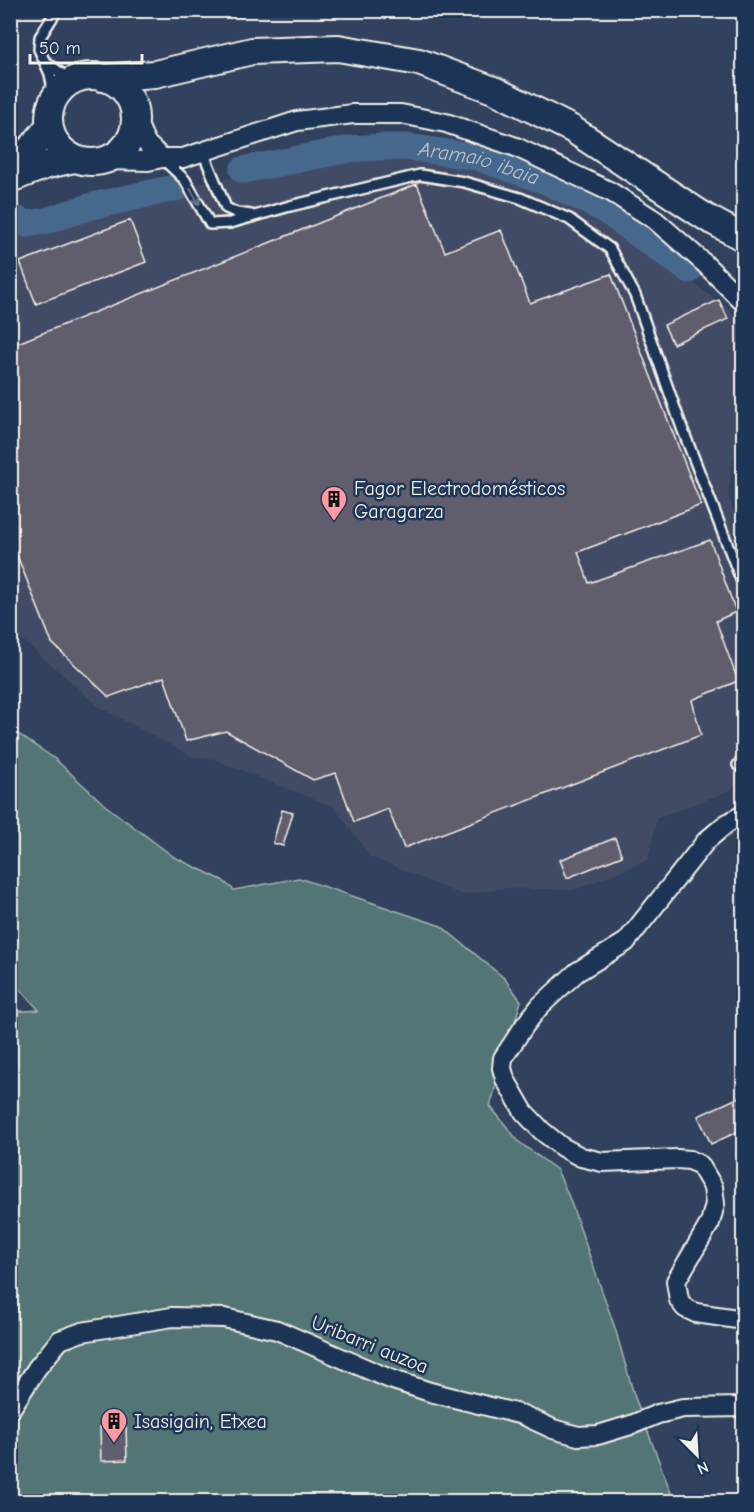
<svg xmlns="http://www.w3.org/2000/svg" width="754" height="1512" font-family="'Comic Neue',sans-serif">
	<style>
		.built { fill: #434c65 }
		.green { fill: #527575; stroke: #a3b3ae; stroke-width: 1.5 }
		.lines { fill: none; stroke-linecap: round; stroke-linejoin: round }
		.river { stroke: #47678d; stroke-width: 27 }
		.building { fill: #615d6d; stroke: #f4f1e8; stroke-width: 1.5 }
		.lane-casing { stroke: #f4f1e8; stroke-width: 14 }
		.street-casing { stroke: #f4f1e8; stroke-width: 22 }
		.secondary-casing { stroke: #f4f1e8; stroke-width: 30 }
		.lane { stroke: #1d3557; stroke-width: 9 }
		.street { stroke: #1d3557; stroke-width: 18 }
		.secondary { stroke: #1d3557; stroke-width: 26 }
		.oneway { stroke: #68778a }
		.labels { text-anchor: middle; stroke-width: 5; stroke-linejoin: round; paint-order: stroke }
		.poi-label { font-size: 20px; fill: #f4f1e8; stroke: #1d3557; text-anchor: start }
		.street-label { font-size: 20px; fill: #f4f1e8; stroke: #1d3557 }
		.water-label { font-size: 21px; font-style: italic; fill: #b7c1c8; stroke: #1d3557 }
	</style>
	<rect width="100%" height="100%" fill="#31415e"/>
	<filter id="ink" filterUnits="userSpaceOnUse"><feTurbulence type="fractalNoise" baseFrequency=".0167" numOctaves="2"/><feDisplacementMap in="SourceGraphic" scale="12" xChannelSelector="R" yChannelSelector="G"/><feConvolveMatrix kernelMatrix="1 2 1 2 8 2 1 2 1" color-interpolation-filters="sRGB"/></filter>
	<g filter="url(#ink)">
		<path class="built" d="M11,10L24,11L11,44L10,11Z
			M438,156L562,197L652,251L743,321V397L728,494L743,540V778L729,791L657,818L648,860L574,890L506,888L462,895L371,857L334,807L213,759L191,756L101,708L11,630V215L97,199L298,167Z"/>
		<path class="green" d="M11,729L55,759L106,806L174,857L222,880L234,890L299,878L441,926L504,978L521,1001L490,1106L519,1142L557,1170L569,1197L615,1328L634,1395L674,1501H11V1012L39,1010L11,979Z"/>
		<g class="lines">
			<g class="river">
				<path id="s1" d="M243,170L349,149L382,147H407L477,157L546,181L602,208L689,270"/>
				<path d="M10,216L27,224L45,221L92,206L179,187"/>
			</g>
		</g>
		<path class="building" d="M417,184L445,252L501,230L530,303L611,274L701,505L578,552L589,583L710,540L736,612L716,621L738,681L692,700L701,735L404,848L388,809L354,822L336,773L313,780L226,731L186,741L164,677L109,697L52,643L10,538V346Z
			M130,220L146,262L36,304L20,262Z
			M719,300L728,319L673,344L664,325Z
			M282,810L293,813L283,846L273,843Z
			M615,838L622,856L567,878L560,860Z
			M744,1095V1129L711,1144L698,1116Z
			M100,1427H126L127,1460L101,1461Z"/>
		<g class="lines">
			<g class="lane-casing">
				<path id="lane" d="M46,62L62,74L79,79
					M55,98L50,74L39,49L40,37L57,10
					M203,152L226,208L237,213L251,215
					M163,159L185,180L210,224L230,223L290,206L420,175L464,182L520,198L569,219L610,249L635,295L682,428L744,587
					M738,765L744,758"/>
			</g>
			<g class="street-casing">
				<path id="street" d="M135,118L146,143L162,158
					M104,160L148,161L162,158H183L297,121L353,114H401L446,123L516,147L611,192L655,220L704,263L744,303
					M744,814L726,824L706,841L626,942L577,972L540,1006L525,1025L503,1058L502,1068L505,1079L524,1112L542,1131L562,1147L581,1157L602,1162L677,1159L690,1160L700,1165L713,1187L715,1204L710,1223L676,1281L679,1300L685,1308L696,1313L744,1320
					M10,1410L37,1368L60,1340L82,1332L172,1317L224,1318L277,1330L390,1379L430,1392L523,1415L553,1429L578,1436L598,1435L631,1425L658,1414L683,1408L744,1407"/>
			</g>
			<g class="secondary-casing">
				<path id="secondary" d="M49 119a43 43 0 1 1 86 0a43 43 0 1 1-86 0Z
					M102,78L155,74L252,51L338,48L419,62L496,91L572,129L707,218L744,238
					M10,168L33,146L49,126
					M10,179L47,165L74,159"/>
			</g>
			<use href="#lane" class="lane"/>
			<use href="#street" class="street"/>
			<use href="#secondary" class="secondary"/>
		</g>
		<defs><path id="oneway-shaft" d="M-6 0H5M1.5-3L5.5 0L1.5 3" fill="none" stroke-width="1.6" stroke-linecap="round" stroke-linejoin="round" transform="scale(1.5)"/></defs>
		<use class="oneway" href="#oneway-shaft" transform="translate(195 197) rotate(60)"/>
	</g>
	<defs>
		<g id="building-pin" transform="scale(1.35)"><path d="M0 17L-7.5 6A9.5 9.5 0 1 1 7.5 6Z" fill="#ff9aa2" stroke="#1d3557"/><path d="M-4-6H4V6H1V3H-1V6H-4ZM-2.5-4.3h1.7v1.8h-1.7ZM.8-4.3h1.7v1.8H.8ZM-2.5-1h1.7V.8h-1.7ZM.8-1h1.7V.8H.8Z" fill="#111"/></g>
	</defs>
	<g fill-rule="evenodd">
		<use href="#building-pin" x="334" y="499"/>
		<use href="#building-pin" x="114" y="1421"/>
	</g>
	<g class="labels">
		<g class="poi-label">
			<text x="354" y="495">Fagor Electrodomésticos<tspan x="354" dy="23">Garagarza</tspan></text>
			<text x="134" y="1428">Isasigain, Etxea</text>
		</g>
		<g class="street-label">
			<text transform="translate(370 1344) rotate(22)" y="7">Uribarri auzoa</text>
		</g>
		<g class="water-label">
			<text dy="7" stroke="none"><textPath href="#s1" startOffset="240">Aramaio ibaia</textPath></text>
		</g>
	</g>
	<rect width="754" height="1512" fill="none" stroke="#1d3557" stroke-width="36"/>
	<rect x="18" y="18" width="718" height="1476" fill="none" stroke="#f4f1e8" stroke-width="2" filter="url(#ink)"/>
	<g transform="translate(697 1455) rotate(156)" stroke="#1d3557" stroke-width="4.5" paint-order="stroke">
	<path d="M0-4.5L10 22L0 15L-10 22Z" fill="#f4f1e8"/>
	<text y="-9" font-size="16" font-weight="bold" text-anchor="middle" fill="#f4f1e8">N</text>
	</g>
	<path d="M30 54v9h112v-9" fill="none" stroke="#f4f1e8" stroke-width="3"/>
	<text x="39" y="54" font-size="18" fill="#f4f1e8" stroke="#1d3557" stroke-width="4.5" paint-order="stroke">50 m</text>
</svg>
